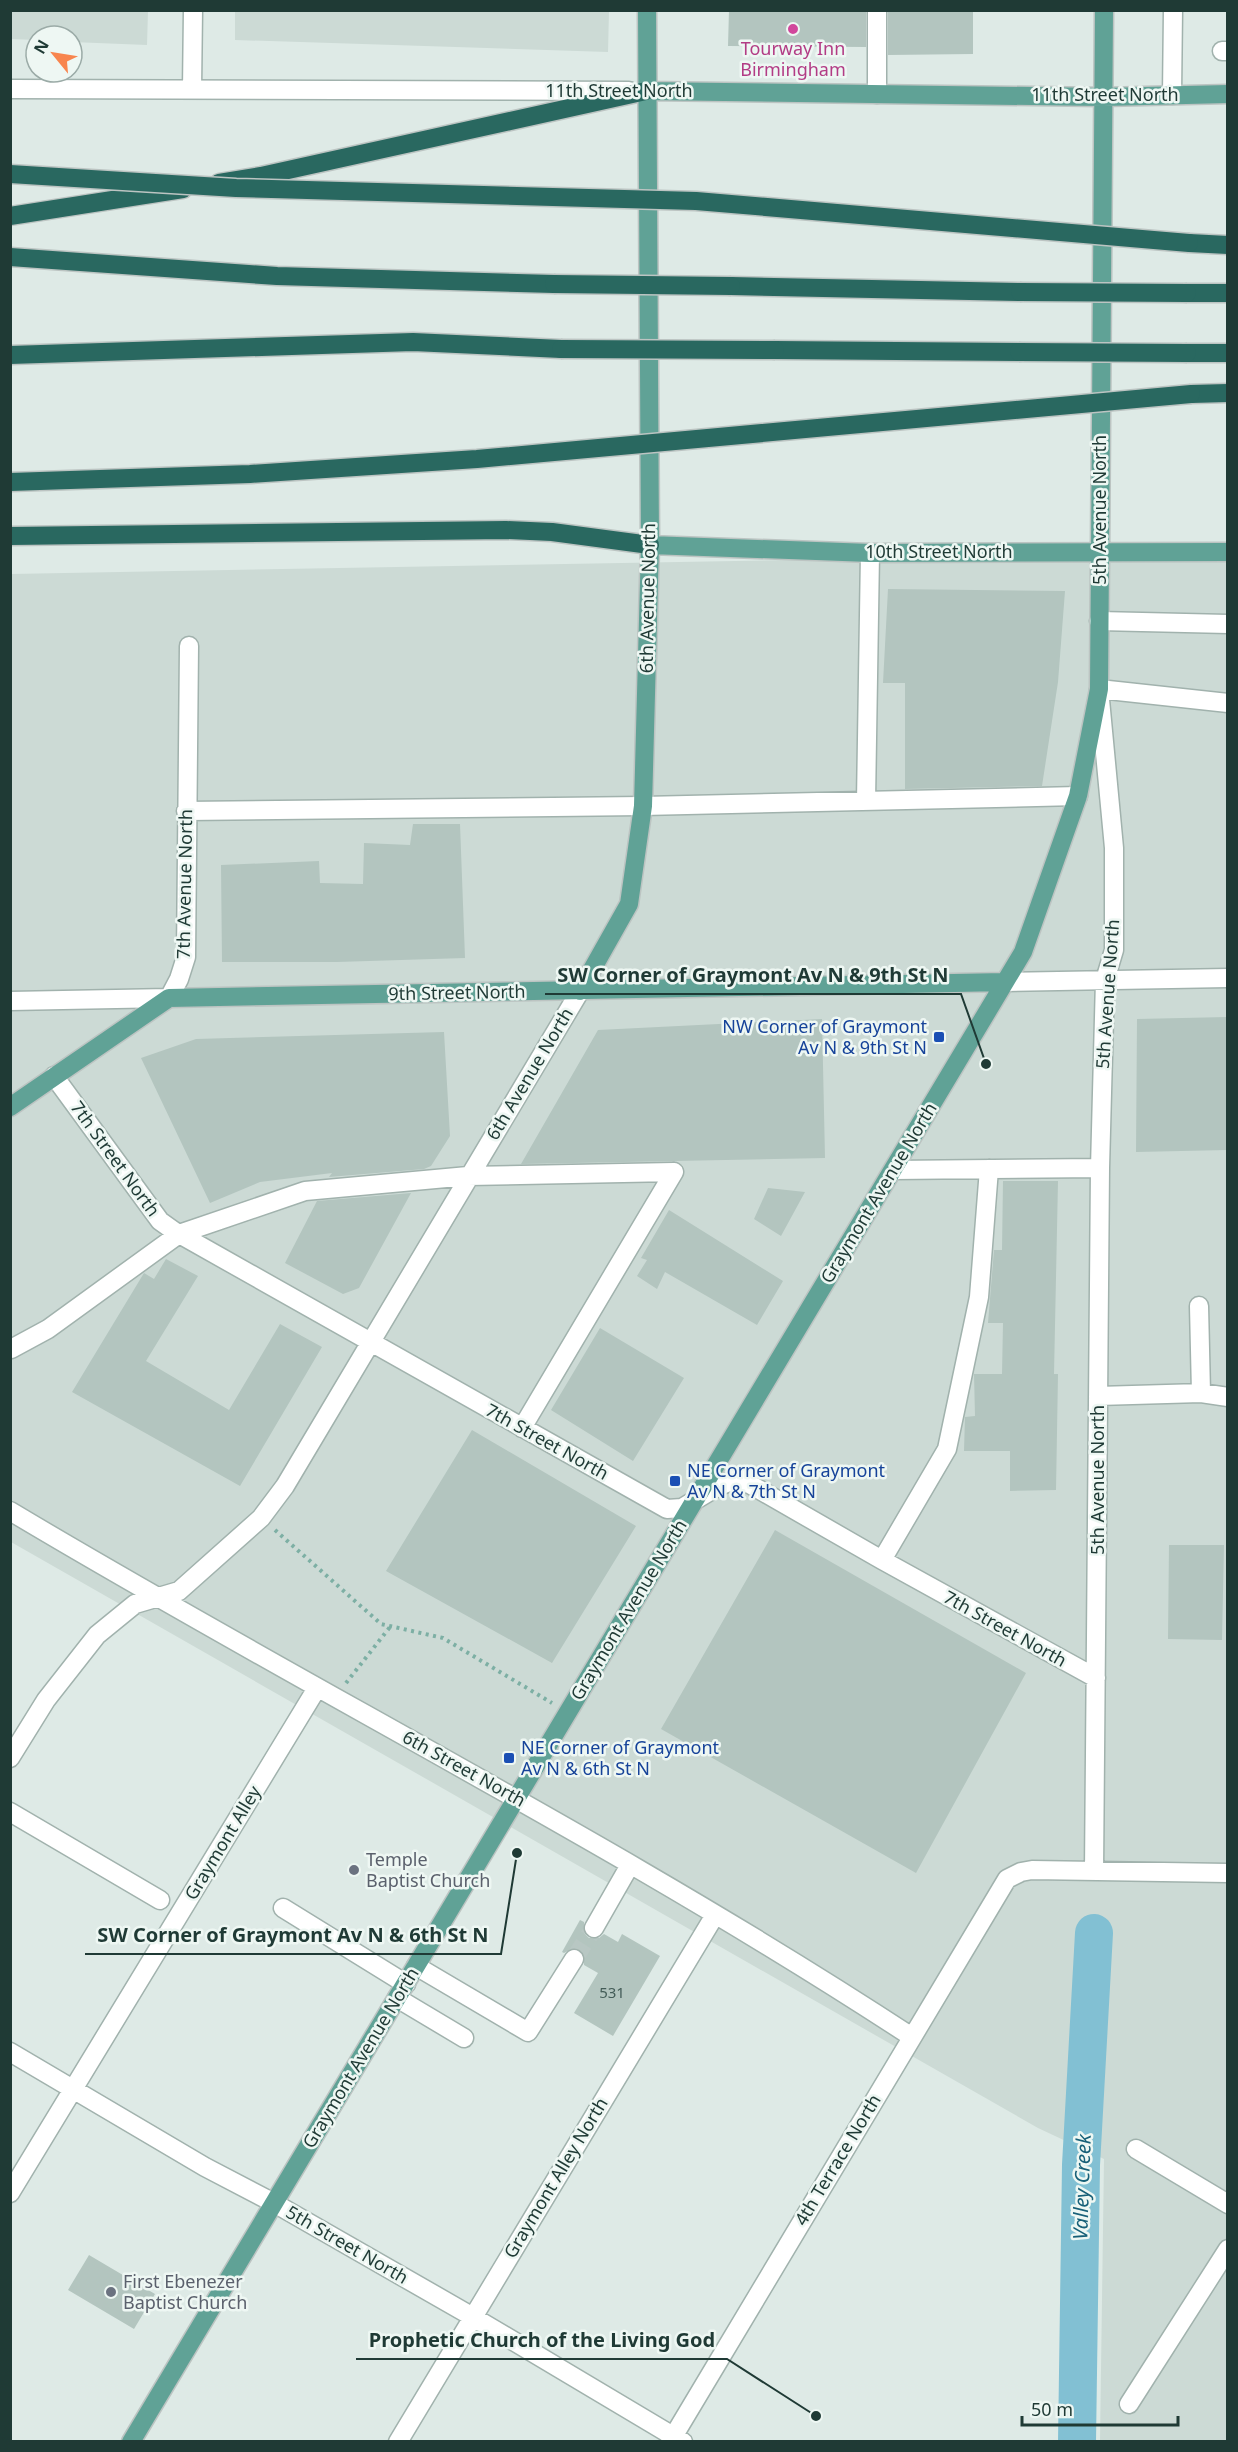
<svg xmlns="http://www.w3.org/2000/svg" width="1238" height="2452" font-family="'Noto Sans',sans-serif">
	<style>
		.built { fill: #ccdad5 }
		.lines { fill: none; stroke-linecap: round; stroke-linejoin: round }
		.river { stroke: #82c0d3; stroke-width: 38 }
		.building { fill: #b3c5bf }
		.minor-tunnel { stroke: #b8c7c3; stroke-width: 18; stroke-dasharray: 18 9; stroke-linecap: butt }
		.minor-casing { stroke: #a1b2ad; stroke-width: 21 }
		.major-casing { stroke: #bcc4c2; stroke-width: 21 }
		.highway-casing { stroke: #bcc4c2; stroke-width: 21 }
		.path { stroke: #7dafa4; stroke-width: 4; stroke-dasharray: 3 4.5; stroke-linecap: butt }
		.minor { stroke: #fff; stroke-width: 18 }
		.major { stroke: #60a296; stroke-width: 18 }
		.highway { stroke: #296860; stroke-width: 18 }
		.highway-bridge-casing { stroke: #bcc4c2; stroke-width: 21; stroke-linecap: butt }
		.highway-bridge { stroke: #296860; stroke-width: 18 }
		.hotel-dot { fill: #d1479c; stroke: #eef7f3; stroke-width: 2 }
		.transit-dot { fill: #1a4fb4; stroke: #eef7f3; stroke-width: 2 }
		.worship-dot { fill: #6b7280; stroke: #eef7f3; stroke-width: 2 }
		.labels { text-anchor: middle; stroke-width: 5; stroke-linejoin: round; paint-order: stroke }
		.number-label { font-size: 15px; fill: #445d58 }
		.hotel-label { font-size: 18px; fill: #b23c85; stroke: #eef7f3 }
		.street-label { font-size: 18px; fill: #1f3a35; stroke: #eef7f3 }
		.transit-label { font-size: 18px; fill: #164399; stroke: #eef7f3; text-anchor: start }
		.worship-label { font-size: 18px; fill: #5b616d; stroke: #eef7f3; text-anchor: start }
		.water-label { font-size: 20px; font-style: italic; fill: #176078; stroke: #eef7f3 }
		.leader { fill: none; stroke: #1f3a35; stroke-width: 2 }
		.callout-dot { fill: #1f3a35; stroke: #eef7f3; stroke-width: 2 }
		.callout-label { font-size: 20px; text-anchor: middle; font-weight: bold; fill: #1f3a35; stroke: #eef7f3; stroke-width: 5; stroke-linejoin: round; paint-order: stroke }
	</style>
	<rect width="100%" height="100%" fill="#deeae6"/>
	<path class="built" d="M11,10L148,11L147,45L72,42V36H36V40L11,39Z
		M235,11H609L608,52L235,40Z
		M1227,552V2441H1100L1104,2159L1038,2128L11,1542V574Z"/>
	<g class="lines">
		<path class="river" d="M1077,2442L1081,2165L1094,1933"/>
	</g>
	<path class="building" d="M729,10H866V47L728,46Z
		M888,10H973V54L888,55Z
		M888,589L1065,591L1058,682L1042,786L905,789V683H883Z
		M413,824H460L465,958L337,962H222L221,865L319,861L320,883L363,884L364,843L410,845Z
		M1227,1017V1150L1136,1152L1137,1019Z
		M822,1019L825,1158L521,1164L598,1030Z
		M444,1032L450,1136L431,1166L424,1169L329,1177L332,1173L260,1182L210,1203L141,1058L196,1039Z
		M1003,1181H1058L1054,1374H1058L1056,1490L1010,1491V1451H964L965,1417L975,1416L974,1374H1002L1003,1323H988L994,1250H1002Z
		M768,1188L805,1192L781,1236L754,1219Z
		M411,1193L359,1288L343,1294L285,1263L317,1201Z
		M669,1210L783,1281L757,1325L665,1272L657,1289L637,1276L647,1260L641,1258Z
		M166,1259L198,1276L146,1361L229,1410L280,1324L322,1347L240,1486L72,1392L144,1273L154,1279Z
		M600,1328L684,1378L633,1461L551,1410Z
		M472,1430L636,1526L552,1663L386,1571Z
		M775,1530L1026,1673L916,1873L661,1729Z
		M1169,1545H1224L1222,1640L1168,1639Z
		M580,1920L584,1922V1933L589,1938H599L604,1934L618,1942L622,1934L660,1956L613,2036L574,2013L598,1973L584,1965V1954L579,1949L574,1948L564,1953L562,1952Z
		M89,2255L155,2294L134,2329L68,2290Z"/>
	<g class="lines">
		<path class="minor-tunnel" d="M574,1959L594,1928"/>
		<g class="minor-casing">
			<path id="minor" d="M877,10V94
				M1222,51H1228
				M10,89L629,91
				M192,89L193,10
				M1172,95L1173,10
				M1099,621L1228,624
				M866,801L870,553
				M186,811L643,806L1078,796
				M1005,982L1228,978
				M10,1001L169,998L179,979L186,957L189,646
				M54,1076L160,1221L174,1231L667,1509L682,1508L717,1487L739,1478L882,1560L1096,1678
				M893,1170L1100,1168
				M1199,1306L1201,1393
				M11,1349L48,1329L179,1234L305,1191L468,1176L674,1172
				M1098,1396L1201,1393L1228,1397
				M522,1428L674,1172
				M10,1511C309,1690 621,1846 912,2037
				M882,1560L947,1449L979,1297L989,1169
				M10,1758L46,1700L97,1635L135,1604L179,1591L261,1518L285,1486L580,991
				M10,1812L160,1900
				M1094,1871L1100,1168L1105,980L1114,950V848L1099,689L1228,703
				M283,1908L406,1984
				M594,1928L630,1865
				M416,1966L528,2032L574,1959
				M397,1998L464,2038
				M10,2052L205,2167L274,2203L473,2317L683,2442
				M1136,2149L1228,2204
				M10,2193L317,1688
				M1129,2404L1228,2249
				M398,2442L715,1915
				M670,2442L1007,1879L1021,1872L1032,1870L1228,1873"/>
		</g>
		<g class="major-casing">
			<path id="major" d="M646,91L1103,97L1228,94
				M650,545L870,553L1228,552
				M580,991L629,904L643,806L650,545L647,10
				M10,1107L169,998L1005,982
				M131,2442L1023,952L1078,796L1099,689L1104,10"/>
		</g>
		<g class="highway-casing">
			<path id="highway" d="M219,183L261,176L646,91
				M10,216L183,189
				M1189,243L1228,245
				M10,257L277,276L554,284
				M731,286L1020,292
				M1187,293H1228
				M775,350L1019,352
				M1187,353H1228
				M10,355L413,342L561,349
				M1191,394L1228,393
				M10,536L506,530L552,532L650,545"/>
		</g>
		<path class="path" d="M275,1530L381,1624L443,1638L552,1703
			M346,1683L390,1627"/>
		<use href="#minor" class="minor"/>
		<use href="#major" class="major"/>
		<use href="#highway" class="highway"/>
		<g class="highway-bridge-casing">
			<path id="highway-bridge" d="M10,174L236,188L696,201L1189,243
				M554,284L731,286
				M1020,292L1187,293
				M561,349L775,350
				M1019,352L1187,353
				M10,482L250,474L477,459L1191,394"/>
		</g>
		<use href="#highway-bridge" class="highway-bridge"/>
	</g>
	<circle class="hotel-dot" cx="793" cy="29" r="6"/>
	<g class="transit-dot">
		<rect x="933" y="1031" width="12" height="12" rx="3"/>
		<rect x="669" y="1475" width="12" height="12" rx="3"/>
		<rect x="503" y="1752" width="12" height="12" rx="3"/>
	</g>
	<g class="worship-dot">
		<circle cx="354" cy="1870" r="6"/>
		<circle cx="111" cy="2292" r="6"/>
	</g>
	<g class="labels">
		<g class="number-label">
			<text x="612" y="1998">531</text>
		</g>
		<g class="hotel-label">
			<text x="793" y="55">Tourway Inn<tspan x="793" dy="21">Birmingham</tspan></text>
		</g>
		<g class="street-label">
			<text x="619" y="97">11th Street North</text>
			<text x="1105" y="101">11th Street North</text>
			<text transform="translate(1100 510) rotate(-90)" y="6">5th Avenue North</text>
			<text x="939" y="558">10th Street North</text>
			<text transform="translate(648 598) rotate(-89)" y="6">6th Avenue North</text>
			<text transform="translate(185 884) rotate(-89)" y="6">7th Avenue North</text>
			<text transform="translate(457 993) rotate(-1)" y="6">9th Street North</text>
			<text transform="translate(1108 994) rotate(-86)" y="6">5th Avenue North</text>
			<text transform="translate(530 1074) rotate(-59)" y="6">6th Avenue North</text>
			<text transform="translate(115 1159) rotate(54)" y="6">7th Street North</text>
			<text transform="translate(879 1193) rotate(-59)" y="6">Graymont Avenue North</text>
			<text transform="translate(547 1442) rotate(29)" y="6">7th Street North</text>
			<text transform="translate(1098 1480) rotate(-90)" y="6">5th Avenue North</text>
			<text transform="translate(629 1610) rotate(-59)" y="6">Graymont Avenue North</text>
			<text transform="translate(1005 1629) rotate(29)" y="6">7th Street North</text>
			<text transform="translate(464 1769) rotate(29)" y="6">6th Street North</text>
			<text transform="translate(223 1843) rotate(-59)" y="6">Graymont Alley</text>
			<text transform="translate(361 2058) rotate(-59)" y="6">Graymont Avenue North</text>
			<text transform="translate(838 2160) rotate(-59)" y="6">4th Terrace North</text>
			<text transform="translate(556 2178) rotate(-59)" y="6">Graymont Alley North</text>
			<text transform="translate(347 2245) rotate(30)" y="6">5th Street North</text>
		</g>
		<g class="transit-label">
			<text x="927" y="1033" text-anchor="end">NW Corner of Graymont<tspan x="927" dy="21">Av N &amp; 9th St N</tspan></text>
			<text x="687" y="1477">NE Corner of Graymont<tspan x="687" dy="21">Av N &amp; 7th St N</tspan></text>
			<text x="521" y="1754">NE Corner of Graymont<tspan x="521" dy="21">Av N &amp; 6th St N</tspan></text>
		</g>
		<g class="worship-label">
			<text x="366" y="1866">Temple<tspan x="366" dy="21">Baptist Church</tspan></text>
			<text x="123" y="2288">First Ebenezer<tspan x="123" dy="21">Baptist Church</tspan></text>
		</g>
		<g class="water-label">
			<text transform="translate(1082 2187) rotate(-88)" y="7">Valley Creek</text>
		</g>
	</g>
	<path class="leader" d="M986 1064L961 994H545M517 1853L501 1954H85M816 2416L727 2359H356"/>
	<g class="callout-dot">
		<circle cx="986" cy="1064" r="6"/>
		<circle cx="517" cy="1853" r="6"/>
		<circle cx="816" cy="2416" r="6"/>
	</g>
	<g class="callout-label">
		<text x="753" y="982">SW Corner of Graymont Av N &amp; 9th St N</text>
		<text x="293" y="1942">SW Corner of Graymont Av N &amp; 6th St N</text>
		<text x="542" y="2347">Prophetic Church of the Living God</text>
	</g>
	<rect width="1238" height="2452" fill="none" stroke="#1f3a35" stroke-width="24"/>
	<g transform="translate(54 54) rotate(300)"><circle r="28" fill="#eef7f3" stroke="#9baba7" stroke-width="1.5"/>
	<path d="M0-4.5L10 22L0 15L-10 22Z" fill="#f8854e"/>
	<text y="-9" font-size="16" font-weight="bold" text-anchor="middle" fill="#1f3a35">N</text>
	</g>
	<path d="M1022 2416v9h156v-9" fill="none" stroke="#1f3a35" stroke-width="3"/>
	<text x="1031" y="2416" font-size="18" fill="#1f3a35" stroke="#eef7f3" stroke-width="4.5" paint-order="stroke">50 m</text>
</svg>
